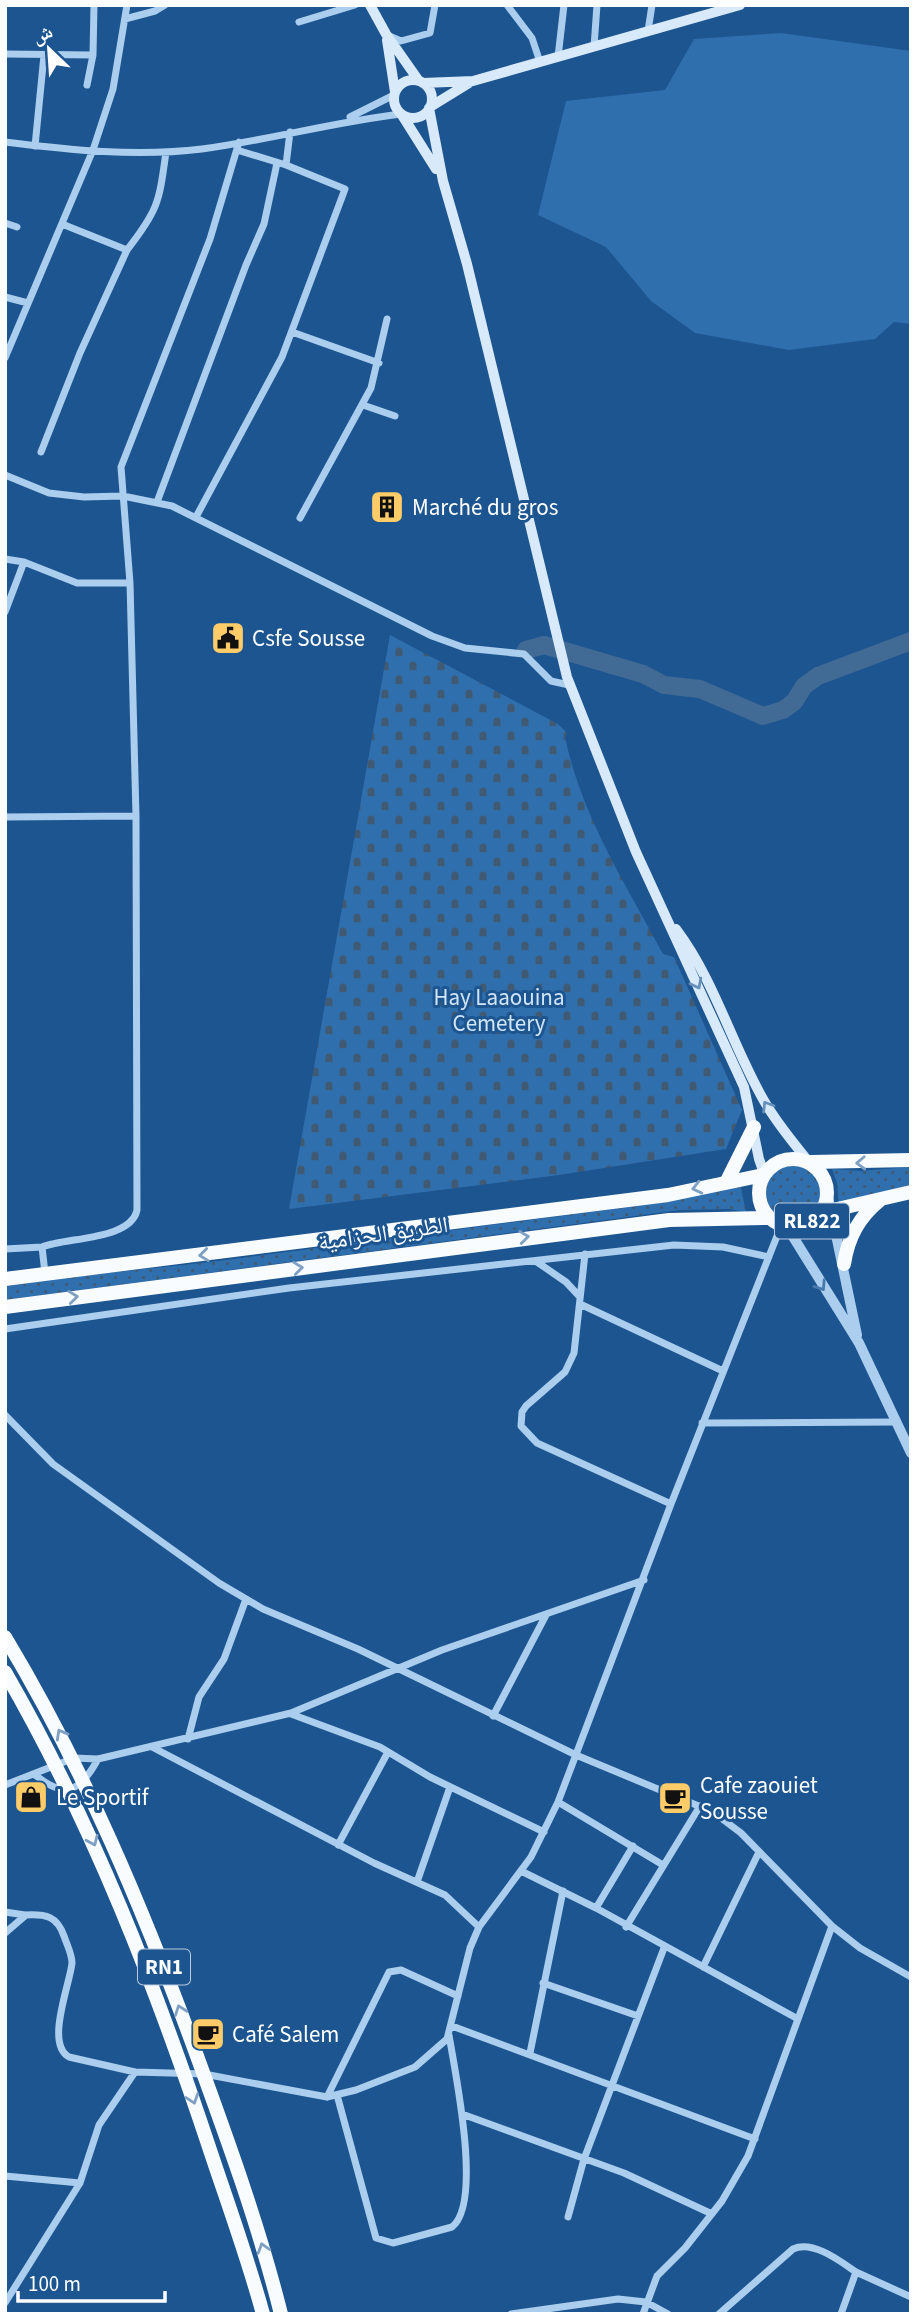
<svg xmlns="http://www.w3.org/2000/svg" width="916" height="2319" font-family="'Source Sans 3','Noto Naskh Arabic',sans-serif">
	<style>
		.grass { fill: url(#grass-dots) }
		.cemetery { fill: url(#cemetery-stones) }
		.pitch { fill: #2f6fae }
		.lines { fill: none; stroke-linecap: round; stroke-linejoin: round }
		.river { stroke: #416a94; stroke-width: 18 }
		.minor { stroke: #abcdee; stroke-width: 7 }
		.tertiary { stroke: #abcdee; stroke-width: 10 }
		.secondary { stroke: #d8e9fa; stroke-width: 10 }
		.trunk { stroke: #f8fcff; stroke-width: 14 }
		.oneway { stroke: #6790ba }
		.oneway2 { stroke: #7fa0c2 }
		.oneway3 { stroke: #4779ac }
		.labels { text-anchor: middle; stroke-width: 6; stroke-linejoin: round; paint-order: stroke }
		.shield { fill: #1c5590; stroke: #bbccde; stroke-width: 2 }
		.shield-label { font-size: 21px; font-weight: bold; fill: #fff }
		.poi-label { font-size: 23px; fill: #fff; stroke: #1c5590; text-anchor: start }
		.park-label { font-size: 23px; fill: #d1e6fa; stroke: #1c5590 }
		.street-label { font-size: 23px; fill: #fff; stroke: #1c5590 }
	</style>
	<defs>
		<pattern id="grass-dots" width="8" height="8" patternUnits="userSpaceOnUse" patternTransform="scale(1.75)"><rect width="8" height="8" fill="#2f6fae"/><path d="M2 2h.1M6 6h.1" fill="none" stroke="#405a73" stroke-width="1.8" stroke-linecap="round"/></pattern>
		<pattern id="cemetery-stones" width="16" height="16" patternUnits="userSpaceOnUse" patternTransform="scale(1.75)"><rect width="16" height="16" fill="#2f6fae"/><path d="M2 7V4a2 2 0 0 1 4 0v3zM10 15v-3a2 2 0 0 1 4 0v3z" fill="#405a73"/></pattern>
	</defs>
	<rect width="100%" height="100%" fill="#1c5590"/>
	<path class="grass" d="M765 1191a28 28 0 1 1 56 0a28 28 0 1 1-56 0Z
		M911,1167V1188L839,1207L837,1183L832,1169L860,1171Z
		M740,1183L746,1212L729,1209L680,1210L5,1300V1284L210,1262L667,1202Z"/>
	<path class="cemetery" d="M390,635L558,724L567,733L565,737C581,815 625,883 663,954L674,957L742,1110L726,1149L559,1175L289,1209Z"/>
	<path class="pitch" d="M781,33L911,51V324L894,322L875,339L789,350L695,333L651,301L606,247L538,215L566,101L665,90L694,39Z"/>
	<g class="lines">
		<path class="river" d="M526,650L544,645L643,674L664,685L700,689L763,716L783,710L794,702L804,686L818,676L911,641"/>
		<path class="minor" d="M507,5L532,38L540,62
			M125,19L155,11L165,5
			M299,22L355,5
			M648,31L652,5
			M387,35L401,41L430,33L435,5
			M594,47L597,5
			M5,54L93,55
			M558,57L564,5
			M87,85L93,55L94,5
			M350,117L394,95
			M5,142C69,150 137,157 202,149C269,140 334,122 401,114
			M35,146L44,55
			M286,165L290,132
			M5,223L17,227
			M62,224L127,250C159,209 159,202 166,152
			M5,297L28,303
			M292,332L379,363
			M5,358L93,150L113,89L127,5
			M363,405L395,416
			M41,452L80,353L127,250
			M5,475L49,493L84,497L123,496L172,506L432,636L465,648L524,654L551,681L569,685
			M157,502L246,265L264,224L277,163
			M196,517L282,357L345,189L286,165L237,150
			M300,518L371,388L387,319
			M5,559L24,562L77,583H130
			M5,612L24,562
			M5,817L136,816
			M5,1249L42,1247
			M585,1254L574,1353L565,1372L526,1406L522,1412L521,1426L537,1443L671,1504
			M537,1262L566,1282L580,1297
			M45,1273L42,1247C68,1237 131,1240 137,1210L136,816L130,583L121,467L210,239L239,142
			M580,1304L723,1371
			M5,1329L289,1288L674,1245L723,1247L769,1257
			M5,1415L53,1464L219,1583L263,1609L358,1649L576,1755L713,1812L741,1833L832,1926L860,1948L911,1977
			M702,1423L897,1422
			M291,1714L380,1747L430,1777L544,1832
			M493,1716L546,1615
			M188,1739L199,1697L224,1659L246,1599
			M152,1747L374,1863L445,1895L479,1927
			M34,1774C65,1800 80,1792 98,1759
			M5,1785L74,1758L98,1759L291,1713L442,1650L644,1580
			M558,1802L663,1865
			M338,1845L388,1752
			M521,1871L596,1908L798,2019
			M417,1882L450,1787
			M596,1908L633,1846
			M5,1912L25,1915
			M626,1927L700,1806
			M5,1933L26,1915C46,1914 57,1916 64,1936C67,1945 72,1954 72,1963C70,1984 45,2044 69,2057L135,2072L204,2074L327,2097L356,2090L415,2067L447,2039L470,1948L479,1927L531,1857L558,1802L671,1504L781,1226
			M703,1967L759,1852
			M543,1983L638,2016
			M452,2026L755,2139
			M530,2053L563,1891
			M337,2095L376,2238L393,2243L452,2227C483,2203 455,2072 449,2035
			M327,2097L389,1972L401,1970L458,1996
			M462,2114L624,2173L712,2214
			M5,2176L80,2183
			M568,2217L584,2159L664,1948
			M856,2272L911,2297
			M5,2303L80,2183L99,2125L135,2072
			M511,2314L618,2299L646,2302L668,2314
			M643,2314L657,2276L685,2248L722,2201L748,2156L832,1926
			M719,2314L793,2249C813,2240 840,2261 856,2272L841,2314"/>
		<path class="tertiary" d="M827,1192L857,1335
			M787,1227L859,1343L911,1453"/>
		<path class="secondary" d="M370,5L386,34L419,81
			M387,40L395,92
			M394 99a19 19 0 1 1 38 0a19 19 0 1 1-38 0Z
			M423,83L473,81L740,5
			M430,107L469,83
			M429,108L443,181L467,264L567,677L636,852L744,1087L759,1159L764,1173
			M402,115L436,169
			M676,929C715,981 731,1043 763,1099C775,1121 792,1141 808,1161"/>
		<path class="trunk" d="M759 1193a34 34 0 1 1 68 0a34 34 0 1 1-68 0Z
			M811,1162L911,1160
			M727,1181L754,1127
			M820,1213L911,1192
			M844,1264C848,1237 859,1217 880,1200
			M5,1279L668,1195L763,1175
			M5,1307L669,1220L768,1218
			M5,1637C85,1770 144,1911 197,2056C228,2141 259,2226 281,2314
			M5,1672C93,1824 156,1987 211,2153C229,2207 248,2259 263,2314"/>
	</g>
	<defs><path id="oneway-chevron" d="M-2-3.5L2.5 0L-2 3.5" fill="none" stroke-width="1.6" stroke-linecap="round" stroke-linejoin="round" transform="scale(1.75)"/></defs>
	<g class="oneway">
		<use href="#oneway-chevron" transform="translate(697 984) rotate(63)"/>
		<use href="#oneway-chevron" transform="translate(767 1106) rotate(-122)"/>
	</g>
	<g class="oneway2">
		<use href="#oneway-chevron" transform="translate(861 1163) rotate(178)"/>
		<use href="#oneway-chevron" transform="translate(697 1188) rotate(166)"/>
		<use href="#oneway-chevron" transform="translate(524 1237) rotate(-7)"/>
		<use href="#oneway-chevron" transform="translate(204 1255) rotate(173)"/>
		<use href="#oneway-chevron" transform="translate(298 1268) rotate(-7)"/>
		<use href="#oneway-chevron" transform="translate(73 1297) rotate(-7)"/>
		<use href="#oneway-chevron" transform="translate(61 1734) rotate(-119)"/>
		<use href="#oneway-chevron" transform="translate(93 1841) rotate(66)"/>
		<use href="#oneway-chevron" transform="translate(180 2010) rotate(-110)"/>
		<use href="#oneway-chevron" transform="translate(193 2099) rotate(72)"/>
		<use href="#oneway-chevron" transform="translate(263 2248) rotate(-107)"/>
	</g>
	<use class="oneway3" href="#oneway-chevron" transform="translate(821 1286) rotate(57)"/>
	<defs>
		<g id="building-square" transform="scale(1.75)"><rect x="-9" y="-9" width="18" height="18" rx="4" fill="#fecb69" stroke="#1c5590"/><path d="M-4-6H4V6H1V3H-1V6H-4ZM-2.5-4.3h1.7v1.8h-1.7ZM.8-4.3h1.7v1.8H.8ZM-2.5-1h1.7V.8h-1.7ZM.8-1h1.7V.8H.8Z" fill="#111"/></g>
		<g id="civic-square" transform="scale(1.75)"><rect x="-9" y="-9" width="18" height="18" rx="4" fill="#fecb69" stroke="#1c5590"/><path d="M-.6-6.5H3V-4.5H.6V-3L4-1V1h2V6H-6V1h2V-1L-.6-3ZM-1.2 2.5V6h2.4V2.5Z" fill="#111"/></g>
		<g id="shop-square" transform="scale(1.75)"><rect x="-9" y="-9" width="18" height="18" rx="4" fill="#fecb69" stroke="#1c5590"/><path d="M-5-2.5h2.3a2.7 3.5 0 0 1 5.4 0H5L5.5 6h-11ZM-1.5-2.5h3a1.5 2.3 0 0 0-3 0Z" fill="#111"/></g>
		<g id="cafe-square" transform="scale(1.75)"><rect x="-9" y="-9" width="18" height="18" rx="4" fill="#fecb69" stroke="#1c5590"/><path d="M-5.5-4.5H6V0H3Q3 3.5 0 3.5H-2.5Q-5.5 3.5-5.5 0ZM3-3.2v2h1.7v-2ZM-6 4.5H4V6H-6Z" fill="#111"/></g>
	</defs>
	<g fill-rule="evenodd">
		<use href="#building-square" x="387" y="507"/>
		<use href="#civic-square" x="228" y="638"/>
		<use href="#shop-square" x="31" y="1797"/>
		<use href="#cafe-square" x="675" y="1798"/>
		<use href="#cafe-square" x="208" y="2034"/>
	</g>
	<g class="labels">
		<g class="shield">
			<rect x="775" y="1203.5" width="74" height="35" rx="5"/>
			<rect x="138" y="1949.5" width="52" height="35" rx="5"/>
		</g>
		<g class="shield-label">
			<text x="812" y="1228">RL822</text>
			<text x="164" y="1974">RN1</text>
		</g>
		<g class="poi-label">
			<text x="412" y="515">Marché du gros</text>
			<text x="252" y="646">Csfe Sousse</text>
			<text x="700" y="1793">Cafe zaouiet<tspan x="700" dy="26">Sousse</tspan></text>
			<text x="56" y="1805">Le Sportif</text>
			<text x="232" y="2042">Café Salem</text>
		</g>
		<g class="park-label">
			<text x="499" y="1005">Hay Laaouina<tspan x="499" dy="26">Cemetery</tspan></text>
		</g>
		<g class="street-label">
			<text transform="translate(383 1233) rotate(-8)" y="8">الطريق الحزامية</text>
		</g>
	</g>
	<rect width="916" height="2319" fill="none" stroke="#ffffff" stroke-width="14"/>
	<g transform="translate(49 49) rotate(335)" stroke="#1c5590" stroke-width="5" paint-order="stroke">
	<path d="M0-5L12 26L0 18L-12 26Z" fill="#ffffff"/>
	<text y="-10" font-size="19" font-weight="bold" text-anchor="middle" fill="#ffffff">ش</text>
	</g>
	<path d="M18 2291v10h147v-10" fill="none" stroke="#ffffff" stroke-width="3.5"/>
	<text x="28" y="2291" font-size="21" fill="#ffffff" stroke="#1c5590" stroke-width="5" paint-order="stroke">100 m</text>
</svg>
